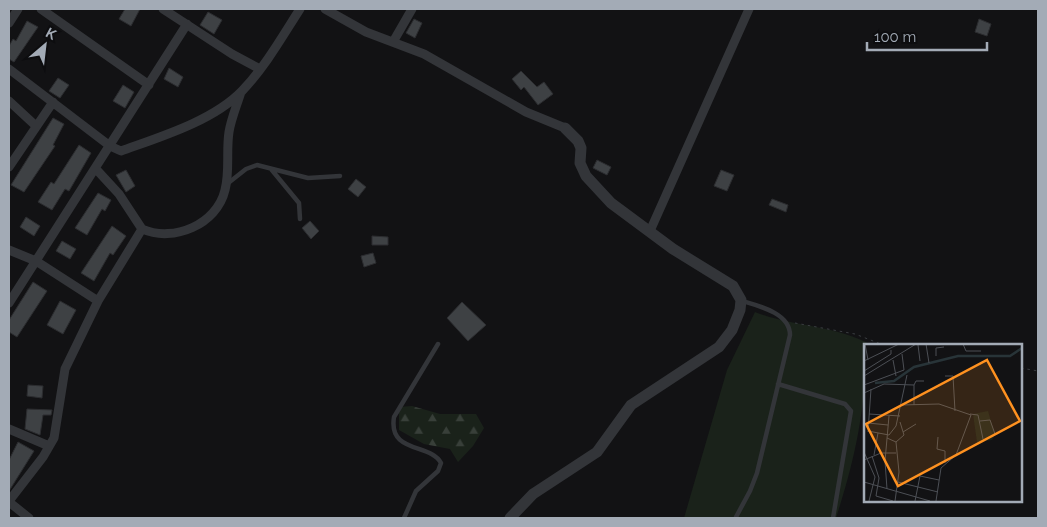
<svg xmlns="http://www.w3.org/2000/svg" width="1047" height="527" font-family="Raleway,sans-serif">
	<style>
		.grass { fill: #1a221a }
		.forest { fill: url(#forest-firs) }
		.building { fill: #3e4144; stroke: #2c2d30 }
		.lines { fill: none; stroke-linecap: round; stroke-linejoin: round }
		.path { stroke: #393c40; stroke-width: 1; stroke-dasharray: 2.5 4; stroke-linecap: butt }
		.service { stroke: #333539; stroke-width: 4.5 }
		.minor { stroke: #333539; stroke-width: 9 }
		.tertiary { stroke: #333539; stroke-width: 11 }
		.inset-river { fill: none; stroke: #283438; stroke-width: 2.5 }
		.inset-road { fill: none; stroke: #4c4f55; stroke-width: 1 }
		.view { fill: #fe9120; fill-opacity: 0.15; stroke: #fe9120; stroke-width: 2.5 }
		.inset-edge { fill: none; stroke: #a3abb6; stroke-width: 2.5 }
	</style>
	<defs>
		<pattern id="forest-firs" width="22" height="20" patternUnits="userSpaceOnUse" patternTransform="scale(1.25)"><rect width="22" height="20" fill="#1a221a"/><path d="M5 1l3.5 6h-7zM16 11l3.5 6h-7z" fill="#383f39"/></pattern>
	</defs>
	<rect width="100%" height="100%" fill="#121214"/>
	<path class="grass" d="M755,312C792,327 836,325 871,345L866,346C866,409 855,459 836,518H684L727,370Z"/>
	<path class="forest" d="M412,406L440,414H476L484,428L473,446L458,462L450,449L424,444L399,430V407Z"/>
	<path class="building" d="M125,9H140L131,26L119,19Z
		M208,12L222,20L214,34L200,25Z
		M414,19L422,23L415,38L406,33Z
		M979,19L991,24L987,36L975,32Z
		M27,21L38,27L14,62L9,59V46L13,39L16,41Z
		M169,68L183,77L178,87L164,79Z
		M521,71L537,87L544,82L553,94L538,105L524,87L521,90L512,79Z
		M58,78L69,85L60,98L49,91Z
		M123,85L134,92L125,108L113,101Z
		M53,118L64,124L53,145L55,146L24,192L11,185Z
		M79,145L91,153L69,191L65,189L52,210L38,202L51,182L54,184Z
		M597,160L611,167L607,175L593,168Z
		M126,170L135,186L126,192L116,175Z
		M721,170L734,175L727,191L714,186Z
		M356,179L366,187L358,197L348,189Z
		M98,193L111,200L105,211L102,209L87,235L75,228Z
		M772,199L788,205L786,212L769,205Z
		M26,217L40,226L34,236L20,227Z
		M310,221L319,231L311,239L302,228Z
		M112,226L126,236L113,255L110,253L94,281L81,273Z
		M372,236L388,237V245H372Z
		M62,241L76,249L70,259L56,251Z
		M373,253L376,263L364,267L361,256Z
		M33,282L47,291L17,337L9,332V320Z
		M60,301L76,310L63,334L47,325Z
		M462,302L486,325L468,341L447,318Z
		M28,385L43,386L42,398L27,396Z
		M27,409L52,410L51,415H43L40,435L25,429Z
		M18,442L34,451L9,491V460Z"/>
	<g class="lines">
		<path class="path" d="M795,323L855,334L886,346
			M1021,368L1038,371"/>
		<path class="service" d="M271,169L299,203L300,219
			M227,184L246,169L257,165L308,178L340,176
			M778,384L845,404L851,411L833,518
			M736,517L750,491L757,473L790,335C790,313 759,306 742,301
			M404,518L416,491L438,471L441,463C431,443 388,454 394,417L438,344"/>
		<path class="minor" d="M41,9L149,85
			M163,9L232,54L260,69
			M325,9L366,32L424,54L526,112L565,128
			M9,23L18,9
			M393,42L412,9
			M9,69L110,146L121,151C160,137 213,121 242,91C265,67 282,37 300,9
			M9,101L36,126
			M9,167L53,102
			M142,229C174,243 217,224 225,190C230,171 226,151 229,132C231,119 237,105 241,92
			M650,231L749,9
			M9,250L36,261L98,301
			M9,303L187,24
			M9,429L49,446
			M9,501L43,457L54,438L65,369L98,301L142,229L119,194L96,169
			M9,502L29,518"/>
		<path class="tertiary" d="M510,518L533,494L597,452L631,405L719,347L732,330L740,310L741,300L733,286L673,249L611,203L586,176L580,163L581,148L578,141L565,128"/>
	</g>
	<g transform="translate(864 344)">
		<rect width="158" height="158" fill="#121214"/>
		<path d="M124,67L131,91L128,96L113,98L109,70Z" fill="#1a221a"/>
		<path class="inset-river" d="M11,39L30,37L50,23L94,12H146L158,4"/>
		<path class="inset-road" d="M1,0L4,16M62,0L65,19M99,0L102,7H117M54,1L56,17M72,12V4L80,3M29,16L32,32M0,17L35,0M0,27L27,10V6M0,32L52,0M81,32H89L91,67M0,41L40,26L38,10M0,49L20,40L50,41L52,37H60M37,61L75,60L107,71L92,111L77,124L72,157M50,61V41M5,70L36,72M106,70L114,71L119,95M116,77L126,76L131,90M4,79L24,81M4,87L25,91L32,82L43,31M4,88L7,45M39,88L52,80M74,93L73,105L81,107V119M23,94L32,98L35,128L31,157M32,98L40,91L36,78M0,108L11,133L5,157M10,111L14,89M8,112L15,134L12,152L29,157M0,116L17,109H32M0,138L66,157M34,138L74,148M23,145L21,117L25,72M51,157L56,132L75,136"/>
		<path class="view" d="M123,16L156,77L34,142L2,80Z"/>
		<rect width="158" height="158" class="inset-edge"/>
	</g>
	<rect width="1047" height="527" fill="none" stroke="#a3abb6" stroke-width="20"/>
	<g transform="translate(45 45) rotate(28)" stroke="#0d0d0f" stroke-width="4" paint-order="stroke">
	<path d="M0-4L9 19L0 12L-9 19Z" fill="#a3abb6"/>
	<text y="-8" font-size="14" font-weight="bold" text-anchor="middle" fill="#a3abb6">K</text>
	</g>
	<path d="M867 42v8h120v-8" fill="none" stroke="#a3abb6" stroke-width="2.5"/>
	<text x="874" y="42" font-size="15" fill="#a3abb6" stroke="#0d0d0f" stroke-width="4" paint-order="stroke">100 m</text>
</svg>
